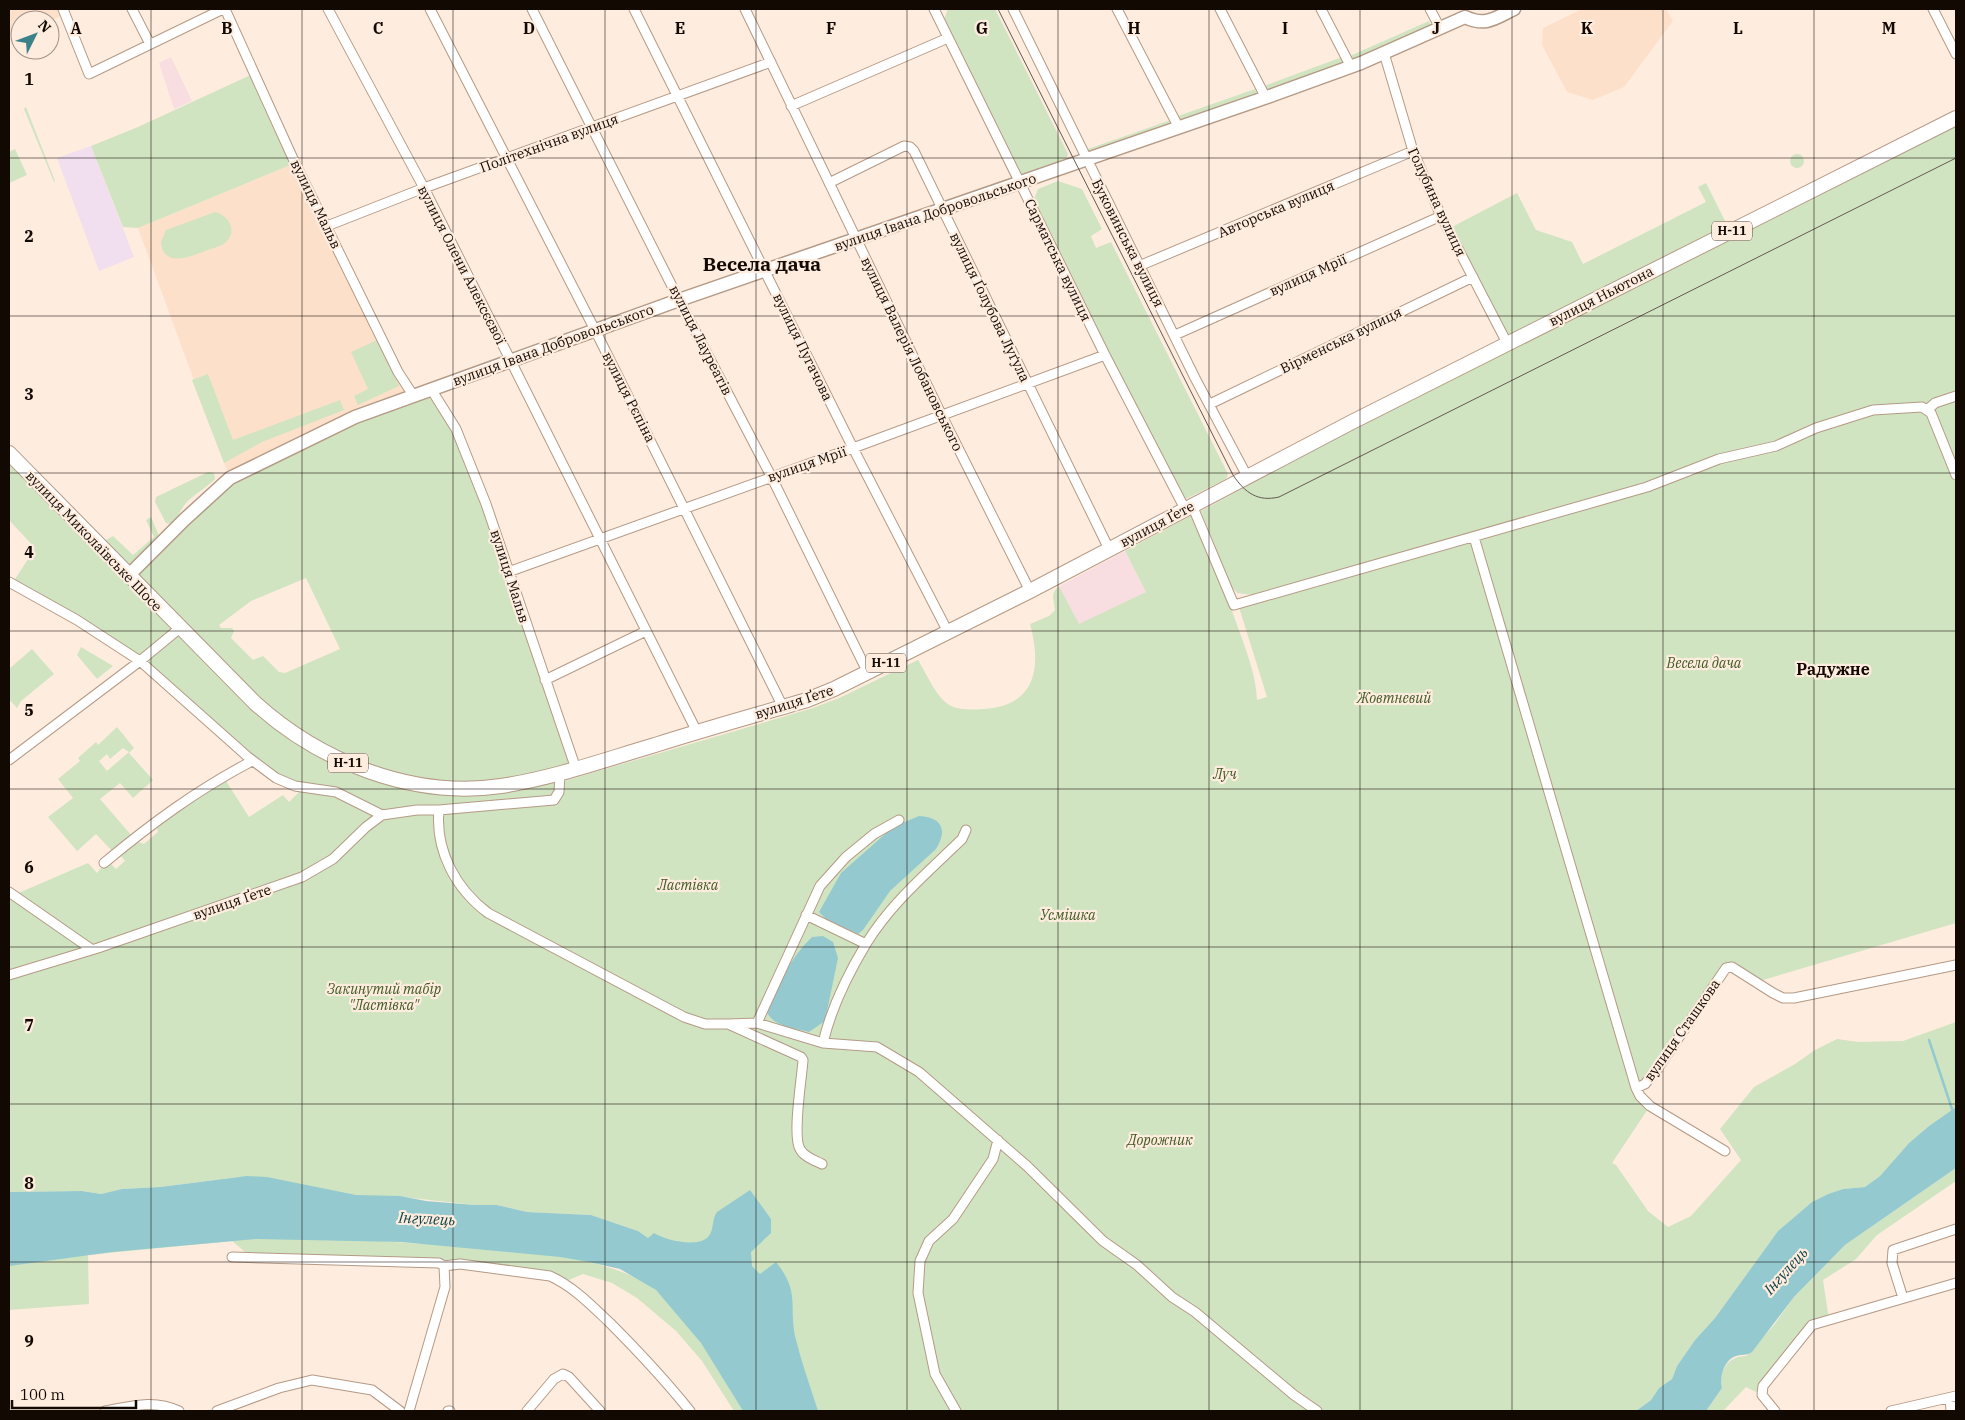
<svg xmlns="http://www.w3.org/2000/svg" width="1965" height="1420" font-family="'IBM Plex Serif',serif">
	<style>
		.commercial { fill: #f1dff0 }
		.industrial { fill: #f9dee1 }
		.built { fill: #fde0ca }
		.green { fill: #d0e4c1; fill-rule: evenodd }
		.water { fill: #94cacf }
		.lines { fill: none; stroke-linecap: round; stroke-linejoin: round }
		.stream { stroke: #94cacf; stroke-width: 2.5 }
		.street-casing { stroke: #b59a85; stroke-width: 11 }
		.secondary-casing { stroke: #b59a85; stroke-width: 15 }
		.primary-casing { stroke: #b59a85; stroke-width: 16 }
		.street { stroke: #fff; stroke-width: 9 }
		.secondary { stroke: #fff; stroke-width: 12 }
		.primary { stroke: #fff; stroke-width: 14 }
		.tram { stroke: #665a51; stroke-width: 1 }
		.grid { fill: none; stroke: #120903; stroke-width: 1; stroke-opacity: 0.55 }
		.labels { text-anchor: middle; stroke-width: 4.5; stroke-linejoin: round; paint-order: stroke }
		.shield { fill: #feecde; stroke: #594d45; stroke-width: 1 }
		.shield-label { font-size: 12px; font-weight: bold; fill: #120903 }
		.street-label { font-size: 14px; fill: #120903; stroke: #feecde }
		.park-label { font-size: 14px; font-style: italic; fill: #405b26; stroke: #feecde }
		.water-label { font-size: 15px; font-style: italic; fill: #0b3e43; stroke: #feecde }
		.quarter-label { font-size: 16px; font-weight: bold; fill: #120903; stroke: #feecde }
		.district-label { font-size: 19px; font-weight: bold; fill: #120903; stroke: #feecde }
		.grid-label { font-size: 16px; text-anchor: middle; font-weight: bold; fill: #120903; stroke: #feecde; stroke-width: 4.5; stroke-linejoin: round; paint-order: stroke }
	</style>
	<rect width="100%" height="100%" fill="#feecde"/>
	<path class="commercial" d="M91,146L134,257L99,271L57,158Z"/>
	<path class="industrial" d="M171,57L192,101L174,109L159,63Z
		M1125,551L1146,592L1079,625L1058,587Z"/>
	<path class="built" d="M9,9H58L61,16L50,21L20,20V32L9,37Z
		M1582,9H1666L1673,21L1624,87L1593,100L1567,92L1542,45L1543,28Z
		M295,163L413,395L230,478L138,228Z"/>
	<path class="green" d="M948,9H995L1068,154L1066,159L1024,176L1018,174L946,24L945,17Z
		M1429,21L1431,26L1353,62L1350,56Z
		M1342,57L1345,65L1266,93L1264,86Z
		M255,73L295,163L138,228L123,227L91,146L138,127Z
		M1255,89L1258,96L1180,123L1178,116Z
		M26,107L55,181L54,182L24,109Z
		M1171,120L1172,124L1090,153L1088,149Z
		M1956,123V923L1756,982L1726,968L1640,1087L1650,1106L1612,1163L1616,1165L1648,1211L1668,1227L1691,1216L1741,1160L1720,1129L1754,1087L1795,1064L1815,1050L1837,1039L1858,1042L1903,1041L1956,1022V1107L1929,1126L1909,1143L1880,1176L1865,1187L1843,1189L1828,1194L1812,1202L1778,1231L1715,1318L1695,1340L1677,1366L1672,1379L1659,1388L1651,1400L1636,1411H784L648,1238L638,1231L591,1215L527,1212L497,1205H475L403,1197L362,1199L239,1177L160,1187L122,1189L101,1194L82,1191L9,1192V892L14,895L88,863L97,873L107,860L116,869L125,861L120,855L135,841L144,844L158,832L156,824L226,781L249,817L283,795L289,802L303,788L285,782L140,661L12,584L35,548L9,520V453L128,576L230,478L431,389L456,429L576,769L561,773V782L813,708L839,698L918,660C927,674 936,698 951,706C960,710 972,710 982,709C1036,707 1042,667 1030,624L1049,616L1055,610C1054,600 1050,594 1058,587L1060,588L1079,624L1146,592L1125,551L1192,515C1210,550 1223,586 1236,622C1245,648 1256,673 1257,700L1267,697L1238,604L1260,596L1237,593L1231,586L1201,511L1240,490L1250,479ZM306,578L340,649L285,673L279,672L263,656L253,660L231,638L234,631L232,628H221L219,625L251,601Z
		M15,149L27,175L9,183V152Z
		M1790 161a7 7 0 1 1 14 0a7 7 0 1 1-14 0Z
		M1058,181L1082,189L1102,229L1091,236L1096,248L1111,242L1228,474L1226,479L1186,499L1183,500L1034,204V199L1038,189Z
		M1706,183L1728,227L1505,339L1448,229L1517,193L1536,230L1572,242L1583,264L1706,202L1698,187Z
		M215,212C228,215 238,230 226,242C221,247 212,248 205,251C189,257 163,268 161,242L166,230Z
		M377,340L399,386L358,405L354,396L368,389L351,352Z
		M208,374L233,440L340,400L344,410L262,442L224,463L192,380Z
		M208,472L214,473L215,479C207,487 196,493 187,502C180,509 179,518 172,524L166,523L155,502L156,497Z
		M151,517L160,538L128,566L105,543L106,540L113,536L133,555L154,537L146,520Z
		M81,647L113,666L97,679L77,655Z
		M32,649L54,674L21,701L17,708L9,699V669Z
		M117,727L134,748L129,753L153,780L133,798L120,783L100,799L132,836L113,852L96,834L77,851L48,817L73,798L58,779L80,761L78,758L96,742L98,745ZM123,748L129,752L107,771L99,761L107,754L110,759Z
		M1956,1168V1181L1877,1235L1856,1259L1823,1280L1829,1320L1812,1326L1762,1395L1746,1387L1723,1411H1706L1722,1388C1718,1371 1728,1356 1746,1356L1774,1325L1794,1297L1845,1245Z
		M338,1232L352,1239L423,1244L425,1239C484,1247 613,1253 657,1291C694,1323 718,1370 743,1411H734L702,1361L676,1331L637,1298L612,1283L583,1274L564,1282L493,1269L251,1257L232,1241L88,1255L89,1304L9,1310V1238Z"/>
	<path class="water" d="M919,816C942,817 948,830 936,849L890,891L863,930L858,934L826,919L819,912L841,873L893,827Z
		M823,936L833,942L838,958L825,1021L809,1032C795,1028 772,1027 766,1010C778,984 791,957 812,937Z
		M1956,1107V1168L1845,1245L1794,1297L1752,1352C1746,1356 1742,1354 1736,1356C1724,1360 1719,1377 1722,1388L1706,1411H1636L1651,1400L1659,1388L1672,1379L1677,1366L1695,1340L1715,1318L1778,1231L1812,1202L1828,1194L1843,1189L1865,1187L1880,1176L1909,1143L1929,1126Z
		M247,1176L267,1177L356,1195L400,1196L426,1201L475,1205H497L527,1212L591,1215L638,1231L648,1238L654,1233C665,1240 697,1248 708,1237C715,1229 711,1220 717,1212L750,1190L771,1219V1233L751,1252L752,1266L760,1274L776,1262C800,1292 789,1304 795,1336C801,1361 810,1386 818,1411H743L701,1343L656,1290L620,1269L589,1262L560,1257L401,1242L256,1239L112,1252L9,1266V1192L82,1191L101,1194L122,1189L160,1187Z"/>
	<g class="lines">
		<path class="stream" d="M1929,1040L1952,1109"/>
		<g class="street-casing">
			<path id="street" d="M63,9L89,74L223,9
				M132,9L150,44
				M225,9L295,163L398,372L413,395
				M328,9L424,188L697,732
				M430,9L595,330L783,707
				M532,9L679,300L771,476L868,673
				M634,9L853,448L948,632
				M745,9L941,414L1030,591
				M934,9L1105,355L1185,509
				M1013,9L1195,378L1247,476
				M1117,9L1179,128
				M1220,9L1266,98
				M1321,9L1351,67
				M1430,9L1440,28
				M1933,9L1956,54
				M1384,53L1413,151L1441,216L1507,343
				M791,106L948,38
				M829,183L904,146L910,147L914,151L1109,549
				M327,226L424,188L771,62
				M1139,266L1413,151
				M1175,335L1441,216
				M431,389L456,429L486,504L576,769
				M1210,404L1473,277
				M1927,410L1935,403L1956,396
				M1192,505L1234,605L1647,487L1719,459L1776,446L1816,428L1873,410L1922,407L1931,413L1956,475
				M1474,537L1636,1088L1640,1096L1650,1106L1725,1151
				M508,572L853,448L1105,355
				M9,582L77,620L140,661L248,757L276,778L295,786L336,792L382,815
				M545,680L646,631
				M9,760L140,661L180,628
				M439,810C435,851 456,889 488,913L684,1017L705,1024H728L801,1057L803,1060C802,1077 792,1136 800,1149C804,1157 814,1160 822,1164
				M104,863C152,823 197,790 252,761
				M9,892L91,949
				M806,915L866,944C848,974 831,1008 823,1043
				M866,944C891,903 928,872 962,839L966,830
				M9,975L98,948L302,877L333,859L366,827L382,815L417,810H439L554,800L559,792L560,774
				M757,1023L820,886L846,857L874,834L899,820
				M728,1024L757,1023L823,1043L877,1047L919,1072L1027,1166L1103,1241L1137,1265L1172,1297L1195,1312L1294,1395L1317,1411
				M1636,1088L1645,1084L1658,1068L1726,968L1732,967L1773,993L1783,998H1794L1956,965
				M232,1257L439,1263L444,1266
				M1903,1298L1892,1263L1893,1250L1956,1229
				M1950,1398L1951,1411
				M105,1411C132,1406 154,1399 179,1411
				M217,1411L279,1388L312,1380L372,1390L400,1411
				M409,1411L445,1287L444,1266L460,1264L550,1276C574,1287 591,1305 610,1323C638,1351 665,1380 690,1411
				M448,1411H450
				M527,1411L554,1379L563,1374L569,1377L600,1411
				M956,1411L935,1374L918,1293L920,1261L929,1241L953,1219L993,1159L998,1140
				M1775,1411L1762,1395L1763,1386L1812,1325L1956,1283
				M1891,1411L1956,1396"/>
		</g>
		<g class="secondary-casing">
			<path id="secondary" d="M1465,17C1486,27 1495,18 1514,9
				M128,576L184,520L230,478L355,417L679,300L1270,96L1361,63L1465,17"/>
		</g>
		<g class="primary-casing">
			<path id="primary" d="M9,453L255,703C320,762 413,799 501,786C554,778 604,760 655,745C705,729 756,715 807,700L834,689L1030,591L1350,423L1956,118"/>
		</g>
		<use href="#street" class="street"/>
		<use href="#secondary" class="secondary"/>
		<use href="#primary" class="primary"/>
		<path class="tram" d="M998,9L1233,475C1245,493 1258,502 1279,497L1956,158"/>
	</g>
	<path class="grid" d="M151,9V1411M302,9V1411M453,9V1411M605,9V1411M756,9V1411M907,9V1411M1058,9V1411M1209,9V1411M1360,9V1411M1512,9V1411M1663,9V1411M1814,9V1411M9,158H1956M9,316H1956M9,473H1956M9,631H1956M9,789H1956M9,947H1956M9,1104H1956M9,1262H1956"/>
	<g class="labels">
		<g class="shield">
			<rect x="1712" y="221.5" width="40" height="19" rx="4"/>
			<rect x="866" y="653.5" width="40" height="19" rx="4"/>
			<rect x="328" y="753.5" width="40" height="19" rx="4"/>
		</g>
		<g class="shield-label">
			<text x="1732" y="235">Н-11</text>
			<text x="886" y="667">Н-11</text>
			<text x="348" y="767">Н-11</text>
		</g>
		<g class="street-label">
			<text transform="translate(549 143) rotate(-20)" y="5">Політехнічна вулиця</text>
			<text transform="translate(1437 202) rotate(65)" y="5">Голубина вулиця</text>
			<text transform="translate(316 204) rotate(64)" y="5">вулиця Мальв</text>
			<text transform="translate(1276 209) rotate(-23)" y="5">Авторська вулиця</text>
			<text transform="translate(935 212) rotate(-19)" y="5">вулиця Івана Добровольського</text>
			<text transform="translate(1128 243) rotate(63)" y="5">Буковинська вулиця</text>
			<text transform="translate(1058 260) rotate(64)" y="5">Сарматська вулиця</text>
			<text transform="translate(462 265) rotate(63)" y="5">вулиця Олени Алексєєвої</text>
			<text transform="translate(1308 275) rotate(-24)" y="5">вулиця Мрії</text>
			<text transform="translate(1601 296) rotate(-27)" y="5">вулиця Ньютона</text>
			<text transform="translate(990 307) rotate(64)" y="5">вулиця Ґолубова Луґула</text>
			<text transform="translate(701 340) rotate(63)" y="5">вулиця Лауреатів</text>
			<text transform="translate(1341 340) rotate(-26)" y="5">Вірменська вулиця</text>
			<text transform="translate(553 345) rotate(-20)" y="5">вулиця Івана Добровольського</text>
			<text transform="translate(803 347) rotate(64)" y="5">вулиця Пугачова</text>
			<text transform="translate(912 354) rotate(64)" y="5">вулиця Валерія Лобановського</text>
			<text transform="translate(629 397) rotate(63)" y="5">вулиця Рєпіна</text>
			<text transform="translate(807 464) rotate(-19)" y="5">вулиця Мрії</text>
			<text transform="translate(1157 524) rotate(-28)" y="5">вулиця Ґете</text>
			<text transform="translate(94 541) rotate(46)" y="5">вулиця Миколаївське Шосе</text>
			<text transform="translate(510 576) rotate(72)" y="5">вулиця Мальв</text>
			<text transform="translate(794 702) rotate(-18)" y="5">вулиця Ґете</text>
			<text transform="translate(232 902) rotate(-19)" y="5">вулиця Ґете</text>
			<text transform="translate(1682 1030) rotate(-55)" y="5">вулиця Сташкова</text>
		</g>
		<g class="park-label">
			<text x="1704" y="668">Весела дача</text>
			<text x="1394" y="703">Жовтневий</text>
			<text x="1225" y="779">Луч</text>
			<text x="688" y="890">Ластівка</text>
			<text x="1068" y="920">Усмішка</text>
			<text x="384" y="994">Закинутий табір<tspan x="384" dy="16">"Ластівка"</tspan></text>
			<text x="1160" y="1145">Дорожник</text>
		</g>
		<g class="water-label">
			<text transform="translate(427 1219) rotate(3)" y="5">Інгулець</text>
			<text transform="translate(1786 1271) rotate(-48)" y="5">Інгулець</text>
		</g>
		<g class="quarter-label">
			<text x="1833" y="675">Радужне</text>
		</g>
		<g class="district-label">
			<text x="762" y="271">Весела дача</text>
		</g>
	</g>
	<g class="grid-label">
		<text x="76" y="34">A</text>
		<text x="227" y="34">B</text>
		<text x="378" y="34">C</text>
		<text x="529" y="34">D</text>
		<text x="680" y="34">E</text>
		<text x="831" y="34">F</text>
		<text x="982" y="34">G</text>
		<text x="1134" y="34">H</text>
		<text x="1285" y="34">I</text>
		<text x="1436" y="34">J</text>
		<text x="1587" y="34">K</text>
		<text x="1738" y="34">L</text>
		<text x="1889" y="34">M</text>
		<text x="29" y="85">1</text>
		<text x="29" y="242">2</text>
		<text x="29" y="400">3</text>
		<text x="29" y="558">4</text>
		<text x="29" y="716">5</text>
		<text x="29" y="873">6</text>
		<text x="29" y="1031">7</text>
		<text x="29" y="1189">8</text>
		<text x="29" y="1347">9</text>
	</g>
	<rect width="1965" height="1420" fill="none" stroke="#120903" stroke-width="20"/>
	<g transform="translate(35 35) rotate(48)"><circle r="24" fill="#feecde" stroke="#a09186"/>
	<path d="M0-4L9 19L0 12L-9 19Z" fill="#3a828a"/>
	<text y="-8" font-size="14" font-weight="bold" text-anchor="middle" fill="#120903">N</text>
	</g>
	<path d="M12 1400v8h124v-8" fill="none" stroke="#120903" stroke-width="2.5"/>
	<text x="20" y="1400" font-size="15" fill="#120903" stroke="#feecde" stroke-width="4" paint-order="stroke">100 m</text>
</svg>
